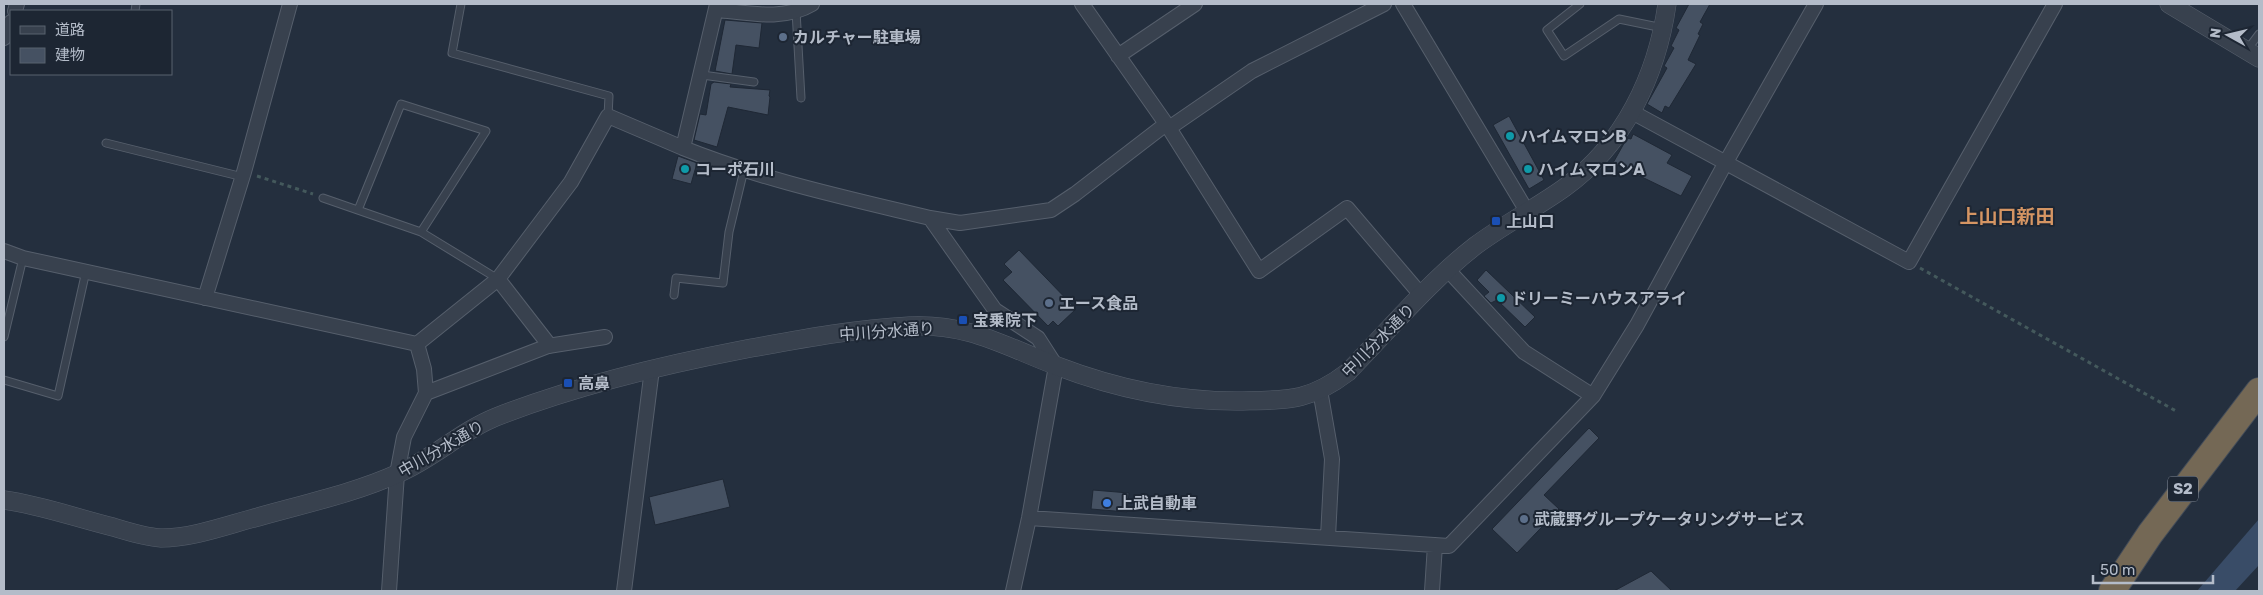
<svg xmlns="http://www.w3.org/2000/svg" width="2263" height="595" font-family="Rubik,'Noto Sans JP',sans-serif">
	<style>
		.water { fill: #394c67 }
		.building { fill: #455162; stroke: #1f2835 }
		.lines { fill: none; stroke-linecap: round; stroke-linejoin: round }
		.service-casing { stroke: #565f6c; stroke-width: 9 }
		.minor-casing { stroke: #565f6c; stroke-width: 16 }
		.tertiary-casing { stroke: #565f6c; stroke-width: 19 }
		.motorway-casing { stroke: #434c59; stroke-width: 28 }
		.path { stroke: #44595c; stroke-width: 3; stroke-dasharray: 4 4; stroke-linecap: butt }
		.service { stroke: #38414e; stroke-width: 7 }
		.minor { stroke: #38414e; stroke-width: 14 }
		.tertiary { stroke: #38414e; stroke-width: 18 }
		.motorway { stroke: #746855; stroke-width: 26 }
		.service-dot { fill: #5c6f8a; stroke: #1d2633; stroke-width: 2 }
		.culture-dot { fill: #0f9aa8; stroke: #1d2633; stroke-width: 2 }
		.transit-dot { fill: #1a4fb4; stroke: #1d2633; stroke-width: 2 }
		.shop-dot { fill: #3f7fe0; stroke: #1d2633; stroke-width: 2 }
		.labels { text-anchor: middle; stroke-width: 4; stroke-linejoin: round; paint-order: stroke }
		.shield { fill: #1d2633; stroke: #878f9c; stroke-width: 1 }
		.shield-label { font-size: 15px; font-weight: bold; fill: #b4bcc9 }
		.poi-label { font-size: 16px; font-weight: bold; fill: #b4bcc9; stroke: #1d2633; text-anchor: start }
		.street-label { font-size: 16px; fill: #b4bcc9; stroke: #1d2633 }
		.quarter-label { font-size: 19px; font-weight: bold; fill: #d59563; stroke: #1d2633 }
	</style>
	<rect width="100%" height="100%" fill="#242f3e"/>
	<path class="water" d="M2259,519V565L2235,591H2197Z"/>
	<path class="building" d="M1689,4H1710L1700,22L1703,24L1698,34L1700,35L1688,60L1696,64L1669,108L1665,106L1662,113L1647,104L1667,68L1664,66L1674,48L1671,46L1679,30L1676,28Z
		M725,20L762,23L759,48L736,45L732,74L715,71Z
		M714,82L731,84L730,87L770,90L769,96L770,97L768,115L728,107L717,147L694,140L700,114L706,115L711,84Z
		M1509,116L1544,180L1529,189L1493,125Z
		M1633,134L1672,155L1667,163L1692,176L1681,196L1613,163L1627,138L1631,139Z
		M678,156L697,163L691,184L672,179Z
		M1019,250L1076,309L1058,326L1053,321L1048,326L1003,280L1012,272L1004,264Z
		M1486,270L1535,317L1525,327L1497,300L1491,303L1484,296L1489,292L1477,280Z
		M1589,428L1599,438L1544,495L1559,509L1517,553L1492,529Z
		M723,479L730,507L655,525L649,497Z
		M1093,490L1129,493L1127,512L1091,509Z
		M1651,571L1672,591H1614Z"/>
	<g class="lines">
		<g class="service-casing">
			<path id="service" d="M461,4L452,53L609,96L608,116
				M1580,4L1547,30L1564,56L1619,19L1663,28
				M135,11L136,4
				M796,11L801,98
				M2247,50L2259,34
				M702,75L754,82
				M106,143L243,177
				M323,198L421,232L498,279
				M358,210L401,104L486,131L421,232
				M674,295L676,278L723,283L729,232L744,170
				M4,337L23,258
				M4,380L58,396L86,271"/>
		</g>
		<g class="minor-casing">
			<path id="minor" d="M717,4L683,148C763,180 847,198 930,218L995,310L1038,338L1056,366L1029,518L1013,591
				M1082,4L1169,128L1259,271L1347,208L1422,296
				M1403,4L1528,213
				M718,10C749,13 784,21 812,4
				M15,11L17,4
				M4,38L11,22
				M1118,56L1195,4
				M1632,112L1909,262L2055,4
				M1169,128L1252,71L1384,4
				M930,218L960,223L1051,210L1075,194L1166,124
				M4,251L23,258L417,344
				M1448,270L1524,352L1593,396
				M498,279L550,346
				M205,298L244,172L290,4
				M1320,390L1332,459L1328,537
				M426,393L548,346L605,337
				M1029,518L1449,546L1593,396L1637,325L1726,162L1816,4
				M389,591L397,474L404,437L426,393L424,369L417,344L498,279L571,182L608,116L683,148
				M624,591L652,369
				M1432,591L1435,545"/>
		</g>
		<g class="tertiary-casing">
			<path id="tertiary" d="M2169,4L2259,58
				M4,500C41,505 76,518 113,527C129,532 145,537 161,538C193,538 227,525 258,517C304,504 355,493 399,473C434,458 461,431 496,417C575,386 658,366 741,350C796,340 852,329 909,326C968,323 1004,346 1057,366C1117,389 1178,402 1243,401C1289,400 1310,401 1348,372C1387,332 1431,280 1475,246C1503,225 1536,208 1564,188C1624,145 1657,75 1667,4"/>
		</g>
		<g class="motorway-casing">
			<path id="motorway" d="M2112,591L2150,534L2259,391"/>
		</g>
		<path class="path" d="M257,176L313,194
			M1920,268L2176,411"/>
		<use href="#service" class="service"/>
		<use href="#minor" class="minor"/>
		<use href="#tertiary" class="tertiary"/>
		<use href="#motorway" class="motorway"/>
	</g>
	<g class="service-dot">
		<circle cx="783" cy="37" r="5"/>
		<circle cx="1049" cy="303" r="5"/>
		<circle cx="1524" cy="519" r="5"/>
	</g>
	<g class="culture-dot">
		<circle cx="1510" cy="136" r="5"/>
		<circle cx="685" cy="169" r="5"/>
		<circle cx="1528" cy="169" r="5"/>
		<circle cx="1501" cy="298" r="5"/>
	</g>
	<g class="transit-dot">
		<rect x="1491" y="216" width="10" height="10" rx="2.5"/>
		<rect x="958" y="315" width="10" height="10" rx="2.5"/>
		<rect x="563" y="378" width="10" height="10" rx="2.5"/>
	</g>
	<circle class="shop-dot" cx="1107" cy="503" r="5"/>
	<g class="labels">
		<rect class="shield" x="2168" y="476.5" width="30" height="25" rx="4"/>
		<g class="shield-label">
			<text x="2183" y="494">S2</text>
		</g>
		<g class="poi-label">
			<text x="793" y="43">カルチャー駐車場</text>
			<text x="1520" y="142">ハイムマロンB</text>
			<text x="695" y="175">コーポ石川</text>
			<text x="1538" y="175">ハイムマロンA</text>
			<text x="1506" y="227">上山口</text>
			<text x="1511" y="304">ドリーミーハウスアライ</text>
			<text x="1059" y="309">エース食品</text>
			<text x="973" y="326">宝乗院下</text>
			<text x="578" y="389">高鼻</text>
			<text x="1117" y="509">上武自動車</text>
			<text x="1534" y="525">武蔵野グループケータリングサービス</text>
		</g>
		<g class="street-label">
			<text transform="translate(887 331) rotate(-4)" y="6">中川分水通り</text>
			<text transform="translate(1378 340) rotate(-45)" y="6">中川分水通り</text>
			<text transform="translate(441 448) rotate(-30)" y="6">中川分水通り</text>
		</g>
		<g class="quarter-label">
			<text x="2007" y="223">上山口新田</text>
		</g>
	</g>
	<rect width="2263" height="595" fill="none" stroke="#b4bcc9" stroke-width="10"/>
	<rect x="10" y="10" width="162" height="65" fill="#1d2633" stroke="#59626f"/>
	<rect x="20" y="26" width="25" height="8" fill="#38414e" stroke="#59626f"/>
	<text x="55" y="35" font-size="15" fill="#b4bcc9">道路</text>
	<rect x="20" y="48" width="25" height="15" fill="#455162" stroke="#59626f"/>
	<text x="55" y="60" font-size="15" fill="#b4bcc9">建物</text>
	<g transform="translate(2228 35) rotate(278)" stroke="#1d2633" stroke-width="4" paint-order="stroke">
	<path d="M0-4L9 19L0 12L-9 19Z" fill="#b4bcc9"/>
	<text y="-8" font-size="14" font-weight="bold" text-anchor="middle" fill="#b4bcc9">N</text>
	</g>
	<path d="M2093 575v8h120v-8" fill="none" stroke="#b4bcc9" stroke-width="2.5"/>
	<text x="2100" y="575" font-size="15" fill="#b4bcc9" stroke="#1d2633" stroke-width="4" paint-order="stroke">50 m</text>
</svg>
